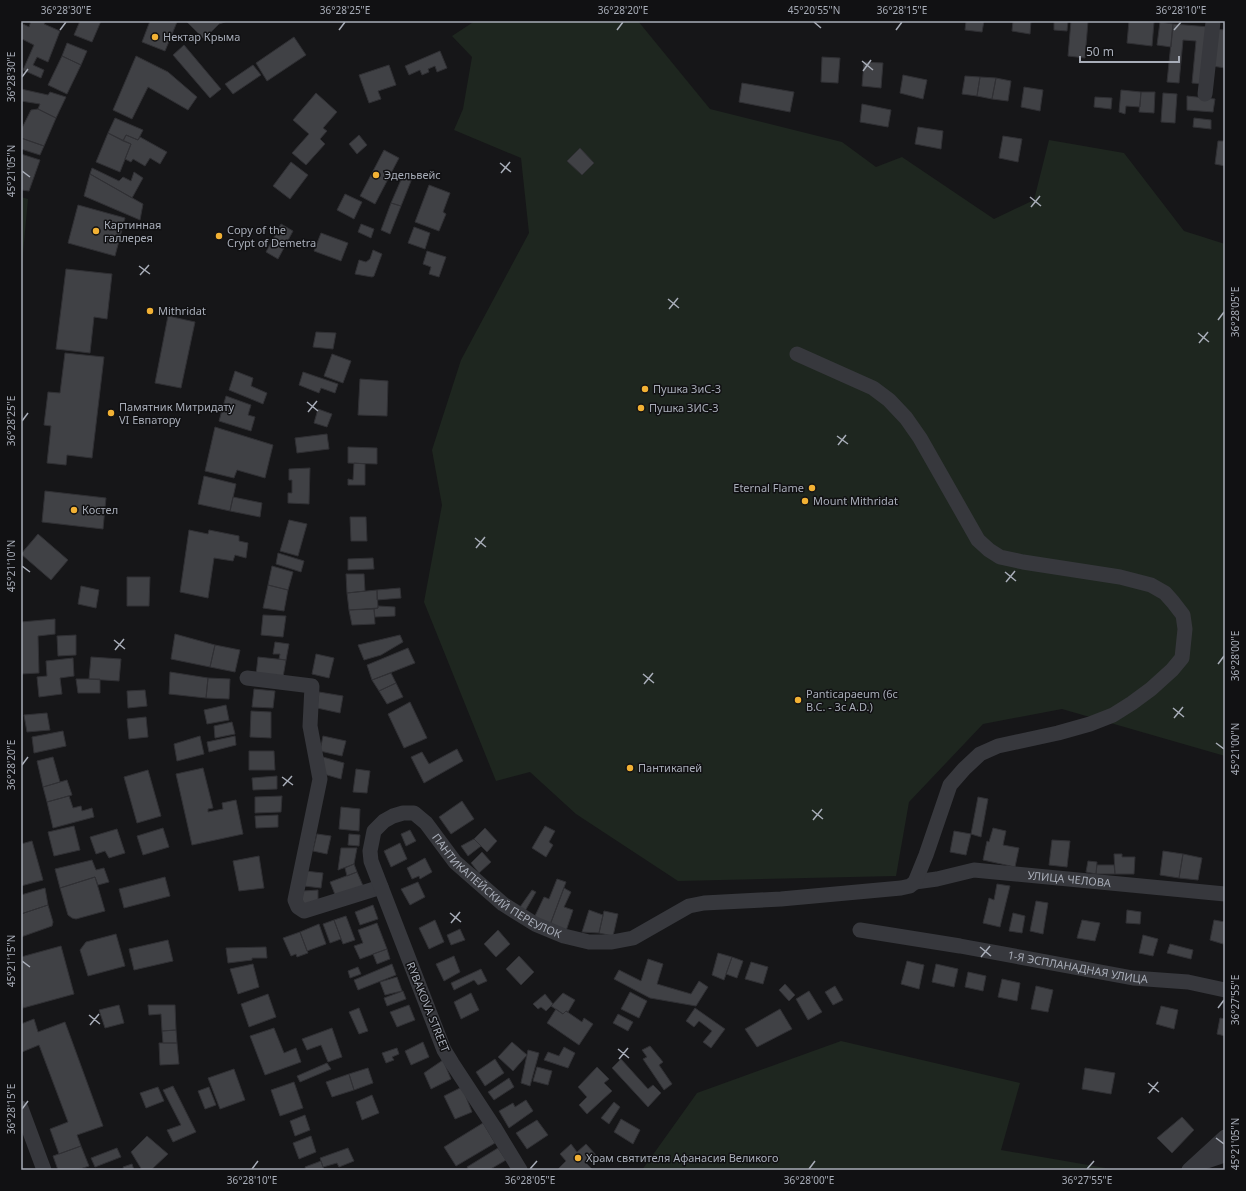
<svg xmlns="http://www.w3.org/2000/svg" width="1246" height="1191" font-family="'Noto Sans',sans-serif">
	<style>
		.green { fill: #1e261f }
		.building { fill: #404145; stroke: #303034 }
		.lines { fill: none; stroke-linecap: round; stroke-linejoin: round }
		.street { stroke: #37383d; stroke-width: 15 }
		.ticks { fill: none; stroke: #a8adb8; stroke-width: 1.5 }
		.poi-dot { fill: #f2b134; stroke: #111113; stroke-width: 1.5 }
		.labels { text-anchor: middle; stroke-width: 3; stroke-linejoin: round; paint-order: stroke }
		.poi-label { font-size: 11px; fill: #a8adb8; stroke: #111113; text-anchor: start }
		.street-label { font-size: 11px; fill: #a8adb8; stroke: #111113 }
		.neatline { fill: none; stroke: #a8adb8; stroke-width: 1.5 }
		.ticks-label { font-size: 10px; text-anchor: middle; fill: #a8adb8 }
	</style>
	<rect width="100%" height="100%" fill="#161618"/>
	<path class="green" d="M475,21H638L710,109L842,142L876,167L902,157L994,219L1034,200L1049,140L1124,153L1184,231L1225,244V756L1062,709L983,724L909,802L896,876L678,881L576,814L530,772L496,781L424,602L442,505L432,450L461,360L529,233L521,158L454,130L463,109L472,57L452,36Z
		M21,197L28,199L21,275Z
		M841,1041L1020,1083L1001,1150L1117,1170H642L697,1093Z"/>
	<path class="building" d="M31,21H46L44,24L60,31L48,62L37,57L33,65L44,70L41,78L23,70L34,45L22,39L21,41V23L29,27Z
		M80,21H101L92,42L74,35Z
		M150,21H174L177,22L165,51L142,42Z
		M186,21H228L219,24L204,39Z
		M966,21H984L982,32L965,30Z
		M1013,21H1031L1030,34L1012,31Z
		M1054,21H1068L1067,31L1054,30Z
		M1071,21H1088L1085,58L1068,56Z
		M1129,21L1154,22L1152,46L1127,43Z
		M1160,22L1173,24L1171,47L1157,45Z
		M1173,24L1210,27L1204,84L1192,83L1196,41L1183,40L1179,83L1167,82Z
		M1215,29L1225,30V68L1212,66Z
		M294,37L306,55L267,81L256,63Z
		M67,43L87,51L81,65L62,56Z
		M184,45L221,89L210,98L173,55Z
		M440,51L447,68L437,72L435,66L428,69L429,72L422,75L420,70L409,75L405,66Z
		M62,56L81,65L67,94L48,85Z
		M136,56L168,72L197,97L188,110L148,87L132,119L113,110Z
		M822,57L840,58L838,83L821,82Z
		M864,62L883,63L881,88L862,86Z
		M253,65L261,75L233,94L225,84Z
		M389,65L396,85L378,91L381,99L369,103L359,75Z
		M903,75L927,80L923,99L900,93Z
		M965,76L980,77L977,96L962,94Z
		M980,77L996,78L992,99L977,96Z
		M996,78L1011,81L1008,101L992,99Z
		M742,83L794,92L790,112L739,102Z
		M1024,87L1043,90L1040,111L1021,107Z
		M21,89L48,95L50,92L66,97L56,118L38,109L40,104L21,101Z
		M1121,90L1141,92L1140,107L1126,106L1125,114L1119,112Z
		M1141,92H1155L1154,113L1139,112Z
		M316,93L337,112L323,128L327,131L320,139L325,144L306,165L292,153L309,134L293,120Z
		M1163,93L1177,94L1175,123L1161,122Z
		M1187,96L1215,99L1213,112L1187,110Z
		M1095,97L1112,98L1111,109L1094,107Z
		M862,104L891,110L888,127L860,122Z
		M38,109L56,118L44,146L21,138V130L31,110Z
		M115,118L143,130L138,140L126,135L123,141L108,133Z
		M1194,118L1211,120V129L1193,127Z
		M918,127L943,131L941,149L915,144Z
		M108,133L131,144L120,172L96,162Z
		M126,135L138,140L140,137L167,152L160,164L150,158L145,166L133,159L131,162L125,159L131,144L123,141Z
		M359,135L367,145L357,154L349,144Z
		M1003,136L1022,139L1018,162L999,158Z
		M21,138L44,146L40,155L21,149Z
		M1218,141H1225V166L1215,164Z
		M580,148L594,163L582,175L567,161Z
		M384,150L399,158L375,204L360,196Z
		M21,154L40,160L29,191L21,190Z
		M291,162L308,175L290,199L273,186Z
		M92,168L119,181L123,177L131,181L134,172L143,178L132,198L90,174Z
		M404,173L413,176L401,206L391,203Z
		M90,174L143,204L140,220L84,196Z
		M429,185L450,193L443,212L446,214L439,231L415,222Z
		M345,194L362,202L354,219L337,210Z
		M391,203L401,206L390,234L381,230Z
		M78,205L125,218L115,256L68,243Z
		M281,224L293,231L278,259L266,252Z
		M361,224L374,229L371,238L358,232Z
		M414,227L430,233L425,249L408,243Z
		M321,233L348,243L341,261L314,251Z
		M373,250L382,254L374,276L372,277L355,274L359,260L366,262L370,259Z
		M427,251L446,257L439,277L429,274L431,267L423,264Z
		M66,269L112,274L107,319L94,317L90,353L56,349Z
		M168,316L195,322L181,388L155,383Z
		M316,332L336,333L333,349L313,347Z
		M65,353L104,357L92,458L67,455L66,465L47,463L51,426L44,425L48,392L60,393Z
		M332,354L351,361L343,383L324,376Z
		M235,371L253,378L251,386L267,393L263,404L229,390Z
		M303,372L338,384L335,393L321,388L319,393L299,385Z
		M360,379L388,381L387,416L358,415Z
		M226,396L251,405L248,415L255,417L251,431L219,421Z
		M318,409L332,414L327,427L314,423Z
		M215,427L273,445L265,478L237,470L234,478L205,471Z
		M327,434L329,449L297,453L295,438Z
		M348,447L377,448V464L348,463Z
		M354,463L365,464V485H348V479L353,480Z
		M310,468L309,504L288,503V493H292V480H289V469Z
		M204,476L236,484L230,511L198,504Z
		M45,491L106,498L103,529L42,522Z
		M233,497L262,503L260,517L230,511Z
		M350,517H366L367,541H351Z
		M289,520L307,524L298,556L280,551Z
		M189,530L208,534L209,530L239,536V541L248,543L246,558L235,555L233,561L214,558L208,598L180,592Z
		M38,534L68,560L51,580L21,554Z
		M278,553L304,561L301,572L276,564Z
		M373,558L374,569L348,570V559Z
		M272,566L293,572L288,590L268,585Z
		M346,574H364L365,591L347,593Z
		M127,577H150L149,606H127Z
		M268,585L288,590L284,611L263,608Z
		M81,586L99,590L96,608L78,604Z
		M400,588L401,598L377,600V590Z
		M377,590L378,608L349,610L347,593Z
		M378,606L395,607V616L375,617L374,609L378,608Z
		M374,609L375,624L352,625L349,610Z
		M263,615L286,616L283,637L261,635Z
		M55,619V634L38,636L39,673L21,674V622Z
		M175,634L215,645L210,667L171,659Z
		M76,635V655L58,656L57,636Z
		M400,635L403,642L381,655L364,660L358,645Z
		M275,642L289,644L286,660L279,659L280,654H273Z
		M215,645L240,650L235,672L210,667Z
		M408,648L415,663L372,680L367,665Z
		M316,654L334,658L329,678L312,674Z
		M91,657L121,659L119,681L89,679Z
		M258,657L286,660L283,677L256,675Z
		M73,658L74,676L60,678L62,694L39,697L37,677L47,676L46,661Z
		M170,672L208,678L206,698L169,694Z
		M391,673L396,683L379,691L372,680Z
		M208,678L230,679L229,699L206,698Z
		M76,679H100V693H78Z
		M396,683L403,697L387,704L379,691Z
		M254,689L275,691L273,708L252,707Z
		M145,690L147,706L128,708L127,691Z
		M319,692L343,696L340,713L317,708Z
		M410,702L427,738L404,748L388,714Z
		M226,705L229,720L207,724L204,710Z
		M251,711L271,712V738L250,737Z
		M47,713L50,730L27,732L24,715Z
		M146,717L148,737L129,739L127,719Z
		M232,722L235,734L215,738L214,726Z
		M63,731L66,746L34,753L32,737Z
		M200,736L204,754L177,761L174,744Z
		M235,736L236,745L209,752L207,742Z
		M323,736L346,741L342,756L320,751Z
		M457,749L463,761L424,783L411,757L422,752L429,764Z
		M249,751H274L275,770H249Z
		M53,757L60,782L43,787L37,761Z
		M323,757L344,763L341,779L320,773Z
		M203,768L213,808L208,809V812L223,809L222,803L236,800L243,834L192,845L176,774Z
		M356,769L370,771L367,793L353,792Z
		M148,770L161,816L137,823L124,777Z
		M277,776V789L253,790L252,778Z
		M67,780L72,795L47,802L43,787Z
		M69,796L73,808L81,806L82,811L92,808L94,817L53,828L47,802Z
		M282,796L281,812L255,813V797Z
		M978,797L988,799L981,837L971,834Z
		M462,801L474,819L451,834L439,817Z
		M341,807L360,809L359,831L339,829Z
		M278,815V827L256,828L255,816Z
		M74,826L80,850L54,856L48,832Z
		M545,826L555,831L549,842L553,845L546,857L532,848Z
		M163,828L169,847L143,855L137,836Z
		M485,828L497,841L487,852L474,839Z
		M993,828L1006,831L1003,845L1019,848L1015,867L983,860L987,841L989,842Z
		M117,829L125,853L109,858L105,851L96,854L90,837Z
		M410,830L416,841L406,846L401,834Z
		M954,831L971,834L966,855L950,852Z
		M317,834L331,836L327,854L313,851Z
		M349,834L360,835L359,846L348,845Z
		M474,839L481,846L468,856L461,846Z
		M1052,840L1070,841L1067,867L1049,865Z
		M32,841L43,880L21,886V844Z
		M400,843L407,859L391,867L384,851Z
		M341,848H357L354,864L338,870Z
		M1163,851L1183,854L1179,878L1160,875Z
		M482,852L491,862L479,873L471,863Z
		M1114,854H1122V857H1135L1134,874H1115Z
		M1183,854L1202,858L1198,880L1179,878Z
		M259,856L264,888L239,891L233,861Z
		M425,858L432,872L420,879L419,876L412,879L407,868Z
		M92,860L96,870L104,868L109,882L98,885L95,877L60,888L55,869Z
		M1088,861L1097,862L1096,874L1086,872Z
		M354,864L357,872L347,876L345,868Z
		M1097,865H1114L1115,874H1096Z
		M305,871L323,873L321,888L304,886Z
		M357,872L364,888L336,897L330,882Z
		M95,877L105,911L76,919L72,918L68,915L60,888Z
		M165,877L170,896L124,908L119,889Z
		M557,879L566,882L550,925L534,918L544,897L549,899Z
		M418,882L425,897L410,905L401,889Z
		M997,884L1010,886L1000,927L983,923L989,898L994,900Z
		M45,888L48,905L21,914V895Z
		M564,888L571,892L564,907L573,910L566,931L550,925Z
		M318,890V904L301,909L303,891Z
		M532,890L536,892L525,911L520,907Z
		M1036,901L1048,903L1043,934L1030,931Z
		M48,905L53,922L52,926L21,937V914Z
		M373,905L378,919L360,925L355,912Z
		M589,910L603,915L599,933L582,932Z
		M1127,910L1141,912L1140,924L1126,923Z
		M604,911L618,914L613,936L599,933Z
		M1013,913L1025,916L1022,933L1009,931Z
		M346,916L355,940L343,944L334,920Z
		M334,920L341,939L330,943L323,924Z
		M435,920L444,942L429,949L419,928Z
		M1082,920L1100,923L1095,941L1077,938Z
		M1214,920L1225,922V937L1223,944L1210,940Z
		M377,923L387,949L360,959L354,946L363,943L358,930Z
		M319,924L326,944L307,951L300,932Z
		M460,929L465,940L451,945L447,935Z
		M498,930L510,944L496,957L484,944Z
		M300,932L308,953L297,957L296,954L291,956L283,938Z
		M116,934L125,966L88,976L80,950L86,942Z
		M1143,935L1158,939L1153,956L1139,953Z
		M168,940L173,961L134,970L129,949Z
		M1170,944L1193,950L1191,959L1167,953Z
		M61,946L74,994L23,1008L21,1001V957Z
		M266,947L267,958H252V960L228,963L226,948Z
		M387,949L390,959L377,964L373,954Z
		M718,953L732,957L724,980L712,975Z
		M454,956L460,972L444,981L436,964Z
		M519,956L534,972L521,985L506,969Z
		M732,957L743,961L737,978L726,974Z
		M648,959L663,964L657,984L691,994L699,981L708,987L696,1006L650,998L614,979L619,970L641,981Z
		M907,961L924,965L919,989L901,984Z
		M751,962L768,967L763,984L745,979Z
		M253,964L259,987L238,994L230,969Z
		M392,964L396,975L358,990L354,980Z
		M936,964L958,969L954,987L932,982Z
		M358,967L361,974L350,978L348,971Z
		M481,969L487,981L478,985L474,980L454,990L451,983Z
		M968,972L986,976L983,991L965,987Z
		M397,977L402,991L385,995L380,982Z
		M1002,979L1020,983L1017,1001L998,997Z
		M785,984L795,995L789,1001L779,990Z
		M835,986L843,1000L833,1005L825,992Z
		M1036,986L1053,990L1048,1012L1031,1009Z
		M403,991L406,999L387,1006L384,998Z
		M809,991L822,1012L808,1020L796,999Z
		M630,992L647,1001L639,1018L621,1009Z
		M471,993L479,1010L461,1019L454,1002Z
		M563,993L575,1000L568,1012L566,1011L563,1014L551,1006Z
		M268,994L276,1017L249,1027L241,1004Z
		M545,994L553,1004L546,1011L541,1007L538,1009L533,1004Z
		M119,1005L124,1023L105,1028L99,1010Z
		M148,1005H175L176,1030L162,1031L161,1014L149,1015Z
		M409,1005L415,1020L397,1027L390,1012Z
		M1161,1006L1178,1010L1174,1029L1156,1024Z
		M359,1008L368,1031L359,1034L349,1012Z
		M695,1008L725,1029L711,1048L703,1042L712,1031L699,1021L694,1027L686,1021Z
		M556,1009L563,1014L566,1011L582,1022L584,1018L593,1024L579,1045L547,1023Z
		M780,1009L792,1029L757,1047L745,1029Z
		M618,1014L633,1022L628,1031L613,1023Z
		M1220,1018L1225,1019V1036L1217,1034Z
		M34,1019L38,1032L65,1022L103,1126L77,1135L81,1146L59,1154L50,1129L68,1122L39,1045L22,1052L21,1049V1024Z
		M274,1028L284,1053L296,1048L301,1062L265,1075L250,1036Z
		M332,1028L342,1057L328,1062L321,1045L307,1050L302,1039Z
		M176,1030L177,1043H163L162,1031Z
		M423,1042L429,1057L411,1065L405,1051Z
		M512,1042L527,1055L513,1071L498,1057Z
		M159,1043H177L179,1064L160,1065Z
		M650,1046L663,1062L659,1065L672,1084L664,1090L643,1059L647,1057L642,1050Z
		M564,1047L575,1053L568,1068L544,1060L548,1052L559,1056Z
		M397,1048L399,1054L392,1057L394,1060L386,1063L382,1053Z
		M528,1050L539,1053L530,1086L521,1083Z
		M495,1059L504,1073L485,1086L476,1072Z
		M621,1059L648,1089L653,1085L661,1093L648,1107L612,1068Z
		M443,1060L451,1079L431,1089L424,1073Z
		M327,1063L331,1069L300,1082L297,1076Z
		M537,1067L552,1071L548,1085L533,1081Z
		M597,1067L609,1079L604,1083L612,1091L587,1114L579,1105L587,1097L578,1087Z
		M368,1068L373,1083L354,1090L349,1074Z
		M1085,1068L1115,1073L1111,1094L1082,1089Z
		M234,1069L245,1100L220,1109L208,1078Z
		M349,1074L354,1090L332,1097L326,1082Z
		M509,1078L514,1087L494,1100L488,1092Z
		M294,1082L303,1108L280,1116L271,1090Z
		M173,1086L196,1132L173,1142L167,1130L181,1125L163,1090Z
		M158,1087L164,1101L146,1108L140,1093Z
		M209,1087L216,1105L205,1109L198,1091Z
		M462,1087L472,1112L455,1119L444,1096Z
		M372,1095L379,1113L362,1120L356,1102Z
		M526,1100L533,1111L509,1128L499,1111L513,1103L515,1107Z
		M614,1102L620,1107L609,1124L601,1118Z
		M305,1115L310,1130L295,1136L290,1121Z
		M1182,1117L1194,1130L1172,1153L1157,1138Z
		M621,1119L640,1130L633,1144L614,1132Z
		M537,1120L548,1135L527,1149L516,1133Z
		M483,1123L495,1143L456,1166L444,1147Z
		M147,1136L168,1154L151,1170H142L131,1152Z
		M311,1136L316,1152L299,1159L293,1143Z
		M571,1144L577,1152L586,1144L596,1155L586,1163L593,1170H559L558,1169L566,1161L560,1154Z
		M81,1146L89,1166L77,1170H58L53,1156Z
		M117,1148L121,1157L95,1167L91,1158Z
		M348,1148L354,1161L339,1167L337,1163L323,1167L320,1158Z
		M498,1148L506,1160L489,1170H469L467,1167Z
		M321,1161L324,1170H306L305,1167Z
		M132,1164L134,1170H124L123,1167Z"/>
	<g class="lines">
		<g class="street">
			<path d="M1205,94L1213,22"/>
			<path d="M247,678L312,686L310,726L320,779L295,900L298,907L304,911L381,887"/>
			<path id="s1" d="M915,882L937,879L974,870L1225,894"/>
			<path id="s2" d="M860,930L960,946L1133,978L1188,982L1225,990"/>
			<path d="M21,1108L44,1170"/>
			<path d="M1201,1163L1225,1155"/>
			<path id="s3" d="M520,1170L494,1127L452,1063L444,1050L371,861L370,851L374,831L384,821L393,816L403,813H414L426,823L455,862L503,904L535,924L564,936L589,942H612L633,938L689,906L704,903L781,899L901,888L910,886L915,882L926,855L950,785L964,769L980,754L998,746L1058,733L1090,724L1113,715L1132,703L1151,689L1172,670L1182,658L1185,629L1183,615L1173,602L1165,593L1151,585L1120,577L1023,562L1000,557L989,550L978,540L920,438L906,418L889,400L873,388L797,354"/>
			<path d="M1189,1170L1225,1137"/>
		</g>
	</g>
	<path class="ticks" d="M814,22L821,28M60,30L66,22M339,30L345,22M617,30L623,22M896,30L902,22M1174,30L1181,22M862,61L873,70M863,71L871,60M22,77L28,69M500,163L511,172M22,171L30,177M501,173L510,162M1030,197L1041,206M1031,207L1040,196M139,266L150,274M140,275L149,265M668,299L679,308M669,309L678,298M1218,320L1224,312M1198,333L1209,342M1199,343L1208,332M307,402L318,411M308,412L317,401M22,421L28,413M837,436L848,444M838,445L846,435M475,538L486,547M476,548L485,537M22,566L30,572M1005,572L1016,581M1006,582L1015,571M114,640L125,649M115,650L124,639M1218,664L1224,656M643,674L654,683M644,684L653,673M1173,708L1184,717M1174,718L1183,707M1216,743L1224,749M22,765L28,757M282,777L293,785M283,786L292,776M812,810L823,819M813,820L822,809M450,913L461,922M451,923L460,912M980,947L991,956M981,957L990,946M22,961L30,967M1218,1008L1224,1000M89,1015L100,1024M90,1025L99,1014M618,1049L629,1058M619,1059L628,1048M1148,1083L1159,1092M1149,1093L1158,1082M22,1109L28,1101M1216,1138L1224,1144M252,1169L258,1161M530,1169L537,1161M809,1169L815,1161M1087,1169L1094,1161"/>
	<g class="poi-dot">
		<circle cx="155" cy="37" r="4"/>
		<circle cx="376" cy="175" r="4"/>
		<circle cx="96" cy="231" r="4"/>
		<circle cx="219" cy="236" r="4"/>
		<circle cx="150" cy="311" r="4"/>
		<circle cx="645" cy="389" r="4"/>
		<circle cx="641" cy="408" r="4"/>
		<circle cx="111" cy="413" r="4"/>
		<circle cx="812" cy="488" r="4"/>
		<circle cx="805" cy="501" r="4"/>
		<circle cx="74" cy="510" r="4"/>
		<circle cx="798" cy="700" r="4"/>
		<circle cx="630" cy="768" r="4"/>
		<circle cx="578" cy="1158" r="4"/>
	</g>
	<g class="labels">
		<g class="poi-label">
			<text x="163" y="41">Нектар Крыма</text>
			<text x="384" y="179">Эдельвейс</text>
			<text x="104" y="229">Картинная<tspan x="104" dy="13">галлерея</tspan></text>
			<text x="227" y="234">Copy of the<tspan x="227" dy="13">Crypt of Demetra</tspan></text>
			<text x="158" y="315">Mithridat</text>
			<text x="653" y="393">Пушка ЗиС-3</text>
			<text x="119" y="411">Памятник Митридату<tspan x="119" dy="13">VI Евпатору</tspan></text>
			<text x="649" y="412">Пушка ЗИС-3</text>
			<text x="804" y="492" text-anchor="end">Eternal Flame</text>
			<text x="813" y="505">Mount Mithridat</text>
			<text x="82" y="514">Костел</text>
			<text x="806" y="698">Panticapaeum (6c<tspan x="806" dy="13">B.C. - 3c A.D.)</tspan></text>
			<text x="638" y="772">Пантикапей</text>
			<text x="586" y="1162">Храм святителя Афанасия Великого</text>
		</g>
		<g class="street-label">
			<text dy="4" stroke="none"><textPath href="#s1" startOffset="156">УЛИЦА ЧЕЛОВА</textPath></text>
			<text dy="4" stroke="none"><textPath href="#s3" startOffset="533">ПАНТИКАПЕЙСКИЙ ПЕРЕУЛОК</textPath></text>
			<text dy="4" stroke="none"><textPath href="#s2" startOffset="221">1-Я ЭСПЛАНАДНАЯ УЛИЦА</textPath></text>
			<text transform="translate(428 1007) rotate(68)" y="4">RYBAKOVA STREET</text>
		</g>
	</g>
	<rect width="1246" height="1191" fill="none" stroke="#111113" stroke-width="44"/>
	<path d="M1080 56v6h99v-6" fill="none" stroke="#a8adb8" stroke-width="2"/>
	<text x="1086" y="56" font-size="12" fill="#a8adb8" stroke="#111113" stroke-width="3" paint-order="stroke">50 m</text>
	<rect x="22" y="22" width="1202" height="1147" class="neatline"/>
	<g class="ticks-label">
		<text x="66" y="14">36°28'30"E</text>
		<text x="345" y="14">36°28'25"E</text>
		<text x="623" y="14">36°28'20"E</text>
		<text x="814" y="14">45°20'55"N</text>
		<text x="902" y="14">36°28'15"E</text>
		<text x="1181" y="14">36°28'10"E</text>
		<text transform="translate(11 77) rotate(-90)" y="4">36°28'30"E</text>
		<text transform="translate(11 171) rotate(-90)" y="4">45°21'05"N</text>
		<text transform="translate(1235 312) rotate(-90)" y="4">36°28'05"E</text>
		<text transform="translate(11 421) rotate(-90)" y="4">36°28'25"E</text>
		<text transform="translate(11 566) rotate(-90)" y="4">45°21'10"N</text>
		<text transform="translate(1235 656) rotate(-90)" y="4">36°28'00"E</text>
		<text transform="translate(1235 749) rotate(-90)" y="4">45°21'00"N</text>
		<text transform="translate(11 765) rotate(-90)" y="4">36°28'20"E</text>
		<text transform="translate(11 961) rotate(-90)" y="4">45°21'15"N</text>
		<text transform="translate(1235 1000) rotate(-90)" y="4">36°27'55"E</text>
		<text transform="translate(11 1109) rotate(-90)" y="4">36°28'15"E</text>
		<text transform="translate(1235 1144) rotate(-90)" y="4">45°21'05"N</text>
		<text x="252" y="1184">36°28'10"E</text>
		<text x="530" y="1184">36°28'05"E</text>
		<text x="809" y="1184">36°28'00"E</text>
		<text x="1087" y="1184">36°27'55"E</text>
	</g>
</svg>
